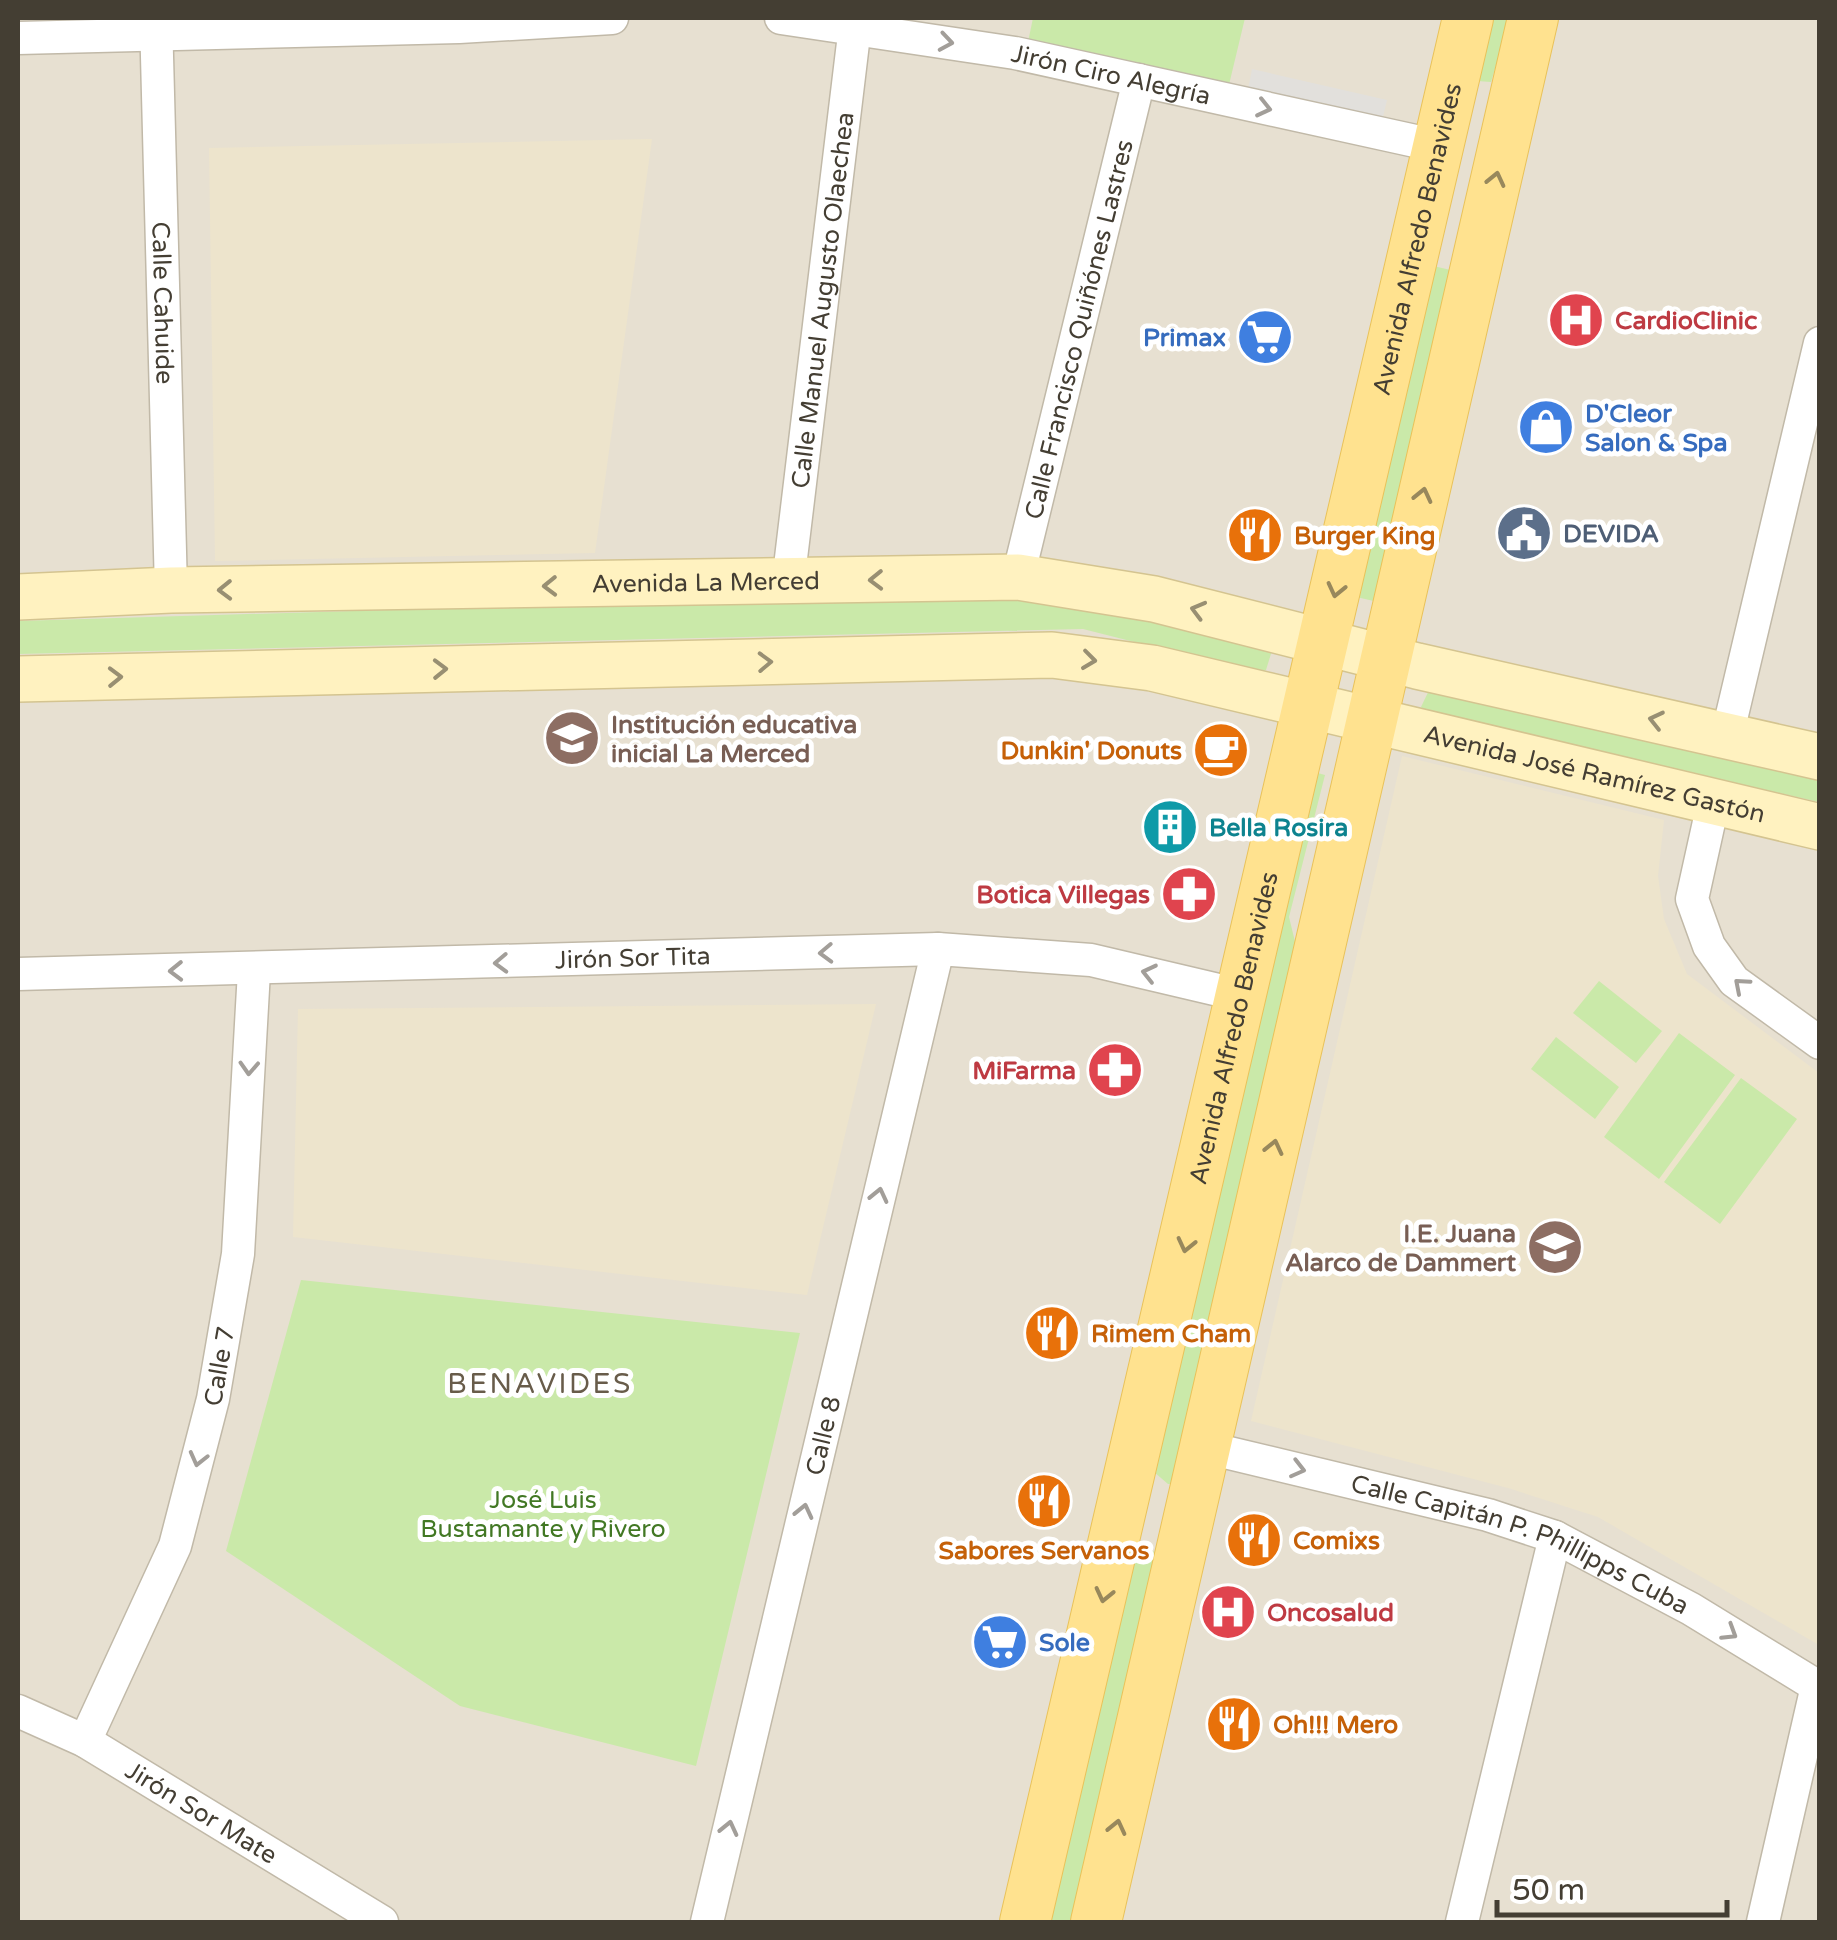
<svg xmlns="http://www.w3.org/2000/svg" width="1837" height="1940" font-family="'Varela Round',sans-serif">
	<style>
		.residential { fill: #e7e0d1 }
		.education { fill: #ede4cc }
		.green { fill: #cae9a9 }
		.parking { fill: #e2e0dc }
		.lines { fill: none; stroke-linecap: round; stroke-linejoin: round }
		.minor-casing { stroke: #c1b9a8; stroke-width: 35 }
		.secondary-casing { stroke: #d4c490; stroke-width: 48 }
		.primary-casing { stroke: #e9c25a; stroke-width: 52 }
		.minor { stroke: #fff; stroke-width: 32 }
		.secondary { stroke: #fff2c0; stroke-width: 45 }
		.primary { stroke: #ffe28f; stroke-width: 50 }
		.oneway { stroke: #a29e99 }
		.oneway2 { stroke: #98885c }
		.oneway3 { stroke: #988f72 }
		.labels { text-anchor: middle; stroke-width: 10; stroke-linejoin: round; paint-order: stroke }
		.street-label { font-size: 25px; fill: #443e33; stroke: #fff }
		.health-label { font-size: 25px; font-weight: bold; fill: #be3a42; stroke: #fff; text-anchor: start }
		.shop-label { font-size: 25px; font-weight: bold; fill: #366cbe; stroke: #fff; text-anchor: start }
		.service-label { font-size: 25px; font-weight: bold; fill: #4e5e75; stroke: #fff; text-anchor: start }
		.food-label { font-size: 25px; font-weight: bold; fill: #c56008; stroke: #fff; text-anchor: start }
		.education-label { font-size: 25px; font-weight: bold; fill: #785e54; stroke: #fff; text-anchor: start }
		.culture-label { font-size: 25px; font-weight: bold; fill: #0d838f; stroke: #fff; text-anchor: start }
		.park-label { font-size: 25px; fill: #427824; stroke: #fff }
		.neighbourhood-label { font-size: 28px; letter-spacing: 2.5px; fill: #685c4a; stroke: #fff }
	</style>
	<rect width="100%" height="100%" fill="#f2eee3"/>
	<path class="residential" d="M18,18H1819V1922H18Z"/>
	<path class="education" d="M652,139L595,553L215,561L209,148Z
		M1402,756L1664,820L1658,876L1664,919L1687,974L1819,1073V1645L1598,1517L1508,1488L1251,1421Z
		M876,1004L807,1295L293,1237L298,1009Z"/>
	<path class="green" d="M1033,18H1245L1227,93L1028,42Z
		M1487,18H1510L1491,82L1477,81Z
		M1429,265L1455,271L1378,602L1352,596Z
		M1015,591L1274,644L1266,670L1257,673L1083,629L18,654V621Z
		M1433,682L1819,773V802L1430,715L1421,707Z
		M1314,772L1325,775L1289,917L1298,954L1177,1484H1168L1154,1472Z
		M1599,981L1662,1031L1636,1063L1573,1013Z
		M1679,1033L1735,1075L1659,1179L1604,1137Z
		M1556,1037L1619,1087L1595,1119L1531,1069Z
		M1741,1078L1797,1119L1720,1224L1664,1182Z
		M301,1280L800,1333L696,1766L460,1706L226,1551Z
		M1144,1542L1159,1557L1074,1922H1049L1132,1550Z"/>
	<path class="parking" d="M1252,69L1387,100L1382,121L1248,89Z"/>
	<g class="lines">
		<g class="minor-casing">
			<g id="minor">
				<path id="s1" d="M156,18L171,590"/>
				<path id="s2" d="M781,18L1015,53L1438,146"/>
				<path d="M18,38L459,27L612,18"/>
				<path id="s3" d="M1018,577L1139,80"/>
				<path id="s4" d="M788,583L856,18"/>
				<path d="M1727,736L1820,343"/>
				<path d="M1713,804L1692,899L1709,946L1734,981L1820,1043"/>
				<path id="s5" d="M18,974L938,949L1091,960L1244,996"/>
				<path id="s6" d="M1204,1447L1488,1515L1555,1537L1691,1609L1820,1688"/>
				<path id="s7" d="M18,1711L85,1741L382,1922"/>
				<path id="s8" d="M85,1741L175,1546L213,1399L238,1254L254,971"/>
				<path id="s9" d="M707,1922L938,949"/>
				<path d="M1462,1922L1555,1537"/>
				<path d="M1763,1922L1817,1686"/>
			</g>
		</g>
		<g class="secondary-casing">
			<g id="secondary">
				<path id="s10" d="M18,597L171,590L1018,577L1154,599L1417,666L1820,757"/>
				<path id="s11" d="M18,679L1052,655L1152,668L1820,827"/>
			</g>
		</g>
		<g class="primary-casing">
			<g id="primary">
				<path id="s12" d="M1025,1922L1468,18"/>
				<path d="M1096,1922L1533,18"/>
			</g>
		</g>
		<use href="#minor" class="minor"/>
		<use href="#secondary" class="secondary"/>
		<use href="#primary" class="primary"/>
	</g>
	<defs><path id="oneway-chevron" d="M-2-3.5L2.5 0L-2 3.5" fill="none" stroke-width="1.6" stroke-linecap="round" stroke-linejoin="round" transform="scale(2.5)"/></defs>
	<g class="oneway">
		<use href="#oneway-chevron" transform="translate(946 42) rotate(9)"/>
		<use href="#oneway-chevron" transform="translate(1264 108) rotate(13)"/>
		<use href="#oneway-chevron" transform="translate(826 953) rotate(178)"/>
		<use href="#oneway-chevron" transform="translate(501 963) rotate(178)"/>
		<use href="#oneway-chevron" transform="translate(176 971) rotate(179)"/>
		<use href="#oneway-chevron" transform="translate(1149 973) rotate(-167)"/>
		<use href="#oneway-chevron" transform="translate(1741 985) rotate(-139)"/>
		<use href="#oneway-chevron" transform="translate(249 1068) rotate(93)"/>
		<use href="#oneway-chevron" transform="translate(879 1195) rotate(-77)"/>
		<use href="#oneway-chevron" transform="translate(198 1459) rotate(104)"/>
		<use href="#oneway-chevron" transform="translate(1298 1469) rotate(14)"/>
		<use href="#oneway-chevron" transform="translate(804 1511) rotate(-77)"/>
		<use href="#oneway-chevron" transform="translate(1730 1633) rotate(32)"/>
		<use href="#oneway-chevron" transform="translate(729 1828) rotate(-77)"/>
	</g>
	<g class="oneway2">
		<use href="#oneway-chevron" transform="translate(1496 179) rotate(-77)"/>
		<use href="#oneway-chevron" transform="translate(1423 495) rotate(-77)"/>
		<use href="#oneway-chevron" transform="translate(1336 590) rotate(103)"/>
		<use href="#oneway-chevron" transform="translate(1274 1147) rotate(-77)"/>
		<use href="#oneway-chevron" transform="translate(1186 1245) rotate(103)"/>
		<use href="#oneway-chevron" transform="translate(1104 1595) rotate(103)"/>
		<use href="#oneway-chevron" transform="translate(1117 1827) rotate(-77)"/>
	</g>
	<g class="oneway3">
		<use href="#oneway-chevron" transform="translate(876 580) rotate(179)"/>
		<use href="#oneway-chevron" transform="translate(550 586) rotate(179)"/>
		<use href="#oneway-chevron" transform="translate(225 590) rotate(179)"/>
		<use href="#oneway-chevron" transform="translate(1198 610) rotate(-165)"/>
		<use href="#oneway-chevron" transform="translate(1089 660) rotate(7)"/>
		<use href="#oneway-chevron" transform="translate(765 662) rotate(-2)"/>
		<use href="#oneway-chevron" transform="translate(440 669) rotate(-1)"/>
		<use href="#oneway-chevron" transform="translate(115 677) rotate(-1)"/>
		<use href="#oneway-chevron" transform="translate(1656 720) rotate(-167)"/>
	</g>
	<defs>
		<g id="hospital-disc" transform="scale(2.875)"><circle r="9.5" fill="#e0444e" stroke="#fff"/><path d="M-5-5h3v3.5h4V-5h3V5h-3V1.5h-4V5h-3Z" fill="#fff"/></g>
		<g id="supermarket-disc" transform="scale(2.875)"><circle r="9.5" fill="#3f7fe0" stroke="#fff"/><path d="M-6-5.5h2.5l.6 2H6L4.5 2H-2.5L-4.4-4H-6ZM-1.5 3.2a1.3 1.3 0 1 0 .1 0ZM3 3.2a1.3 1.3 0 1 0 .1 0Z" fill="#fff"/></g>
		<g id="shop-disc" transform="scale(2.875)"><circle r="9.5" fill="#3f7fe0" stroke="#fff"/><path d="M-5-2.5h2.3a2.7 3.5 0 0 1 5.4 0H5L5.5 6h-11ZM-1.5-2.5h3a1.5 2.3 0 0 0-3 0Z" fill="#fff"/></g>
		<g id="civic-disc" transform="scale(2.875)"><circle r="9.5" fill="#5c6f8a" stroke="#fff"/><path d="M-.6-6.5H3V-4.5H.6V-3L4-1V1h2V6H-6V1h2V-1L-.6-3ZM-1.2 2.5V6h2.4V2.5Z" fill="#fff"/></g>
		<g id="restaurant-disc" transform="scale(2.875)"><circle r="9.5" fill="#e8710a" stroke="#fff"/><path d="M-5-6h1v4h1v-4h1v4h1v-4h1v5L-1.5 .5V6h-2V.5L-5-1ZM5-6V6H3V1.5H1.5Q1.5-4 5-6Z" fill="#fff"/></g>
		<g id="school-disc" transform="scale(2.875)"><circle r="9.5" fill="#8d6e63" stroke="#fff"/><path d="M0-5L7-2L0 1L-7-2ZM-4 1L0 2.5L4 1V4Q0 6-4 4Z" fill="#fff"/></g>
		<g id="cafe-disc" transform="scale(2.875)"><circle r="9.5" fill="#e8710a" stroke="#fff"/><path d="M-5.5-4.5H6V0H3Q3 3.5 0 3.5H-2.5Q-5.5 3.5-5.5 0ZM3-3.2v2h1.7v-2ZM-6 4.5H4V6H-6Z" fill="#fff"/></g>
		<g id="building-disc" transform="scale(2.875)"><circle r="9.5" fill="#0f9aa8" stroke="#fff"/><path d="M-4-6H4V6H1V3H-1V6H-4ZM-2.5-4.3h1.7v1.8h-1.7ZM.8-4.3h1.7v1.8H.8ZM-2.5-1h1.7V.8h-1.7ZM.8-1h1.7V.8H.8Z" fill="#fff"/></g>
		<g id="pharmacy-disc" transform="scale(2.875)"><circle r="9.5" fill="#e0444e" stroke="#fff"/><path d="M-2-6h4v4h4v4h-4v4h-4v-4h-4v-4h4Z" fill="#fff"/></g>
		<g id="university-disc" transform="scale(2.875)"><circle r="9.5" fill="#8d6e63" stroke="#fff"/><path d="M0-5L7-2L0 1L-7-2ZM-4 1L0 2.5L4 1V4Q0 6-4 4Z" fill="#fff"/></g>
	</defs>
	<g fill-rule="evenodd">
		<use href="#hospital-disc" x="1576" y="320"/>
		<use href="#supermarket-disc" x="1265" y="337"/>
		<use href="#shop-disc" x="1546" y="427"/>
		<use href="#civic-disc" x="1524" y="533"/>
		<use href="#restaurant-disc" x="1255" y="535"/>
		<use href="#school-disc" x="572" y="738"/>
		<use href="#cafe-disc" x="1221" y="750"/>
		<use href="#building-disc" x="1170" y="827"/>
		<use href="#pharmacy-disc" x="1189" y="894"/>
		<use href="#pharmacy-disc" x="1115" y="1070"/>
		<use href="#university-disc" x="1555" y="1247"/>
		<use href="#restaurant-disc" x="1052" y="1333"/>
		<use href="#restaurant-disc" x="1044" y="1501"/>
		<use href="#restaurant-disc" x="1254" y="1540"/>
		<use href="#hospital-disc" x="1228" y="1612"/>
		<use href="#supermarket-disc" x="1000" y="1642"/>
		<use href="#restaurant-disc" x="1234" y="1724"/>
	</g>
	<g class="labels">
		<g class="street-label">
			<text dy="9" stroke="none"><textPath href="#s2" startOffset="335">Jirón Ciro Alegría</textPath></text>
			<text dy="9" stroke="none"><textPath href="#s12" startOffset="1728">Avenida Alfredo Benavides</textPath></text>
			<text dy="9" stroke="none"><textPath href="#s4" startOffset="285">Calle Manuel Augusto Olaechea</textPath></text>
			<text dy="9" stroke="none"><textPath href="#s1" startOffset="285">Calle Cahuide</textPath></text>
			<text dy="9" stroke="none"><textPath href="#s3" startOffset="255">Calle Francisco Quiñónes Lastres</textPath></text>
			<text dy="9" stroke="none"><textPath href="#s10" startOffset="688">Avenida La Merced</textPath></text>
			<text dy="9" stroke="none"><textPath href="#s11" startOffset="1590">Avenida José Ramírez Gastón</textPath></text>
			<text dy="9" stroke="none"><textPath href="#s5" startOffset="615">Jirón Sor Tita</textPath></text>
			<text dy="9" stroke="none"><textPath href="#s12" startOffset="918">Avenida Alfredo Benavides</textPath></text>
			<text dy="9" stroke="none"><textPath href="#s8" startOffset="400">Calle 7</textPath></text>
			<text dy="9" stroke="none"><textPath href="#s9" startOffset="500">Calle 8</textPath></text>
			<text dy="9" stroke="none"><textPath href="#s6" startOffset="332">Calle Capitán P. Phillipps Cuba</textPath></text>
			<text dy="9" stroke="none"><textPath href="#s7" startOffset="210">Jirón Sor Mate</textPath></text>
		</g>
		<g class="health-label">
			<text x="1615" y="329">CardioClinic</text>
			<text x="1150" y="903" text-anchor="end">Botica Villegas</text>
			<text x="1076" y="1079" text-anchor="end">MiFarma</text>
			<text x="1267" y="1621">Oncosalud</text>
		</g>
		<g class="shop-label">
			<text x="1226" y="346" text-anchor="end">Primax</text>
			<text x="1585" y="422">D'Cleor<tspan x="1585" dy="29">Salon &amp; Spa</tspan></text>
			<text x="1039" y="1651">Sole</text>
		</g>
		<g class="service-label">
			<text x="1563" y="542">DEVIDA</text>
		</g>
		<g class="food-label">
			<text x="1294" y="544">Burger King</text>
			<text x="1182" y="759" text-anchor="end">Dunkin' Donuts</text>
			<text x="1091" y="1342">Rimem Cham</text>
			<text x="1293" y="1549">Comixs</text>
			<text x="1044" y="1559" text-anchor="middle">Sabores Servanos</text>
			<text x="1273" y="1733">Oh!!! Mero</text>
		</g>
		<g class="education-label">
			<text x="611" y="733">Institución educativa<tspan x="611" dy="29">inicial La Merced</tspan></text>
			<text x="1516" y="1242" text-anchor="end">I.E. Juana<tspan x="1516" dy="29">Alarco de Dammert</tspan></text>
		</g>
		<g class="culture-label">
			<text x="1209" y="836">Bella Rosira</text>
		</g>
		<g class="park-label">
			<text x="543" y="1508">José Luis<tspan x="543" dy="29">Bustamante y Rivero</tspan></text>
		</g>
		<g class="neighbourhood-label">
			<text x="540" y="1393">BENAVIDES</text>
		</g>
	</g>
	<rect width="1837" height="1940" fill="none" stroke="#443e33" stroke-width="40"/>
	<path d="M1497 1900v15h230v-15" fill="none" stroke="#443e33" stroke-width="5"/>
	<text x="1512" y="1900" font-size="30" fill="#443e33" stroke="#ffffff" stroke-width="8" paint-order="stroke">50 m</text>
</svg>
